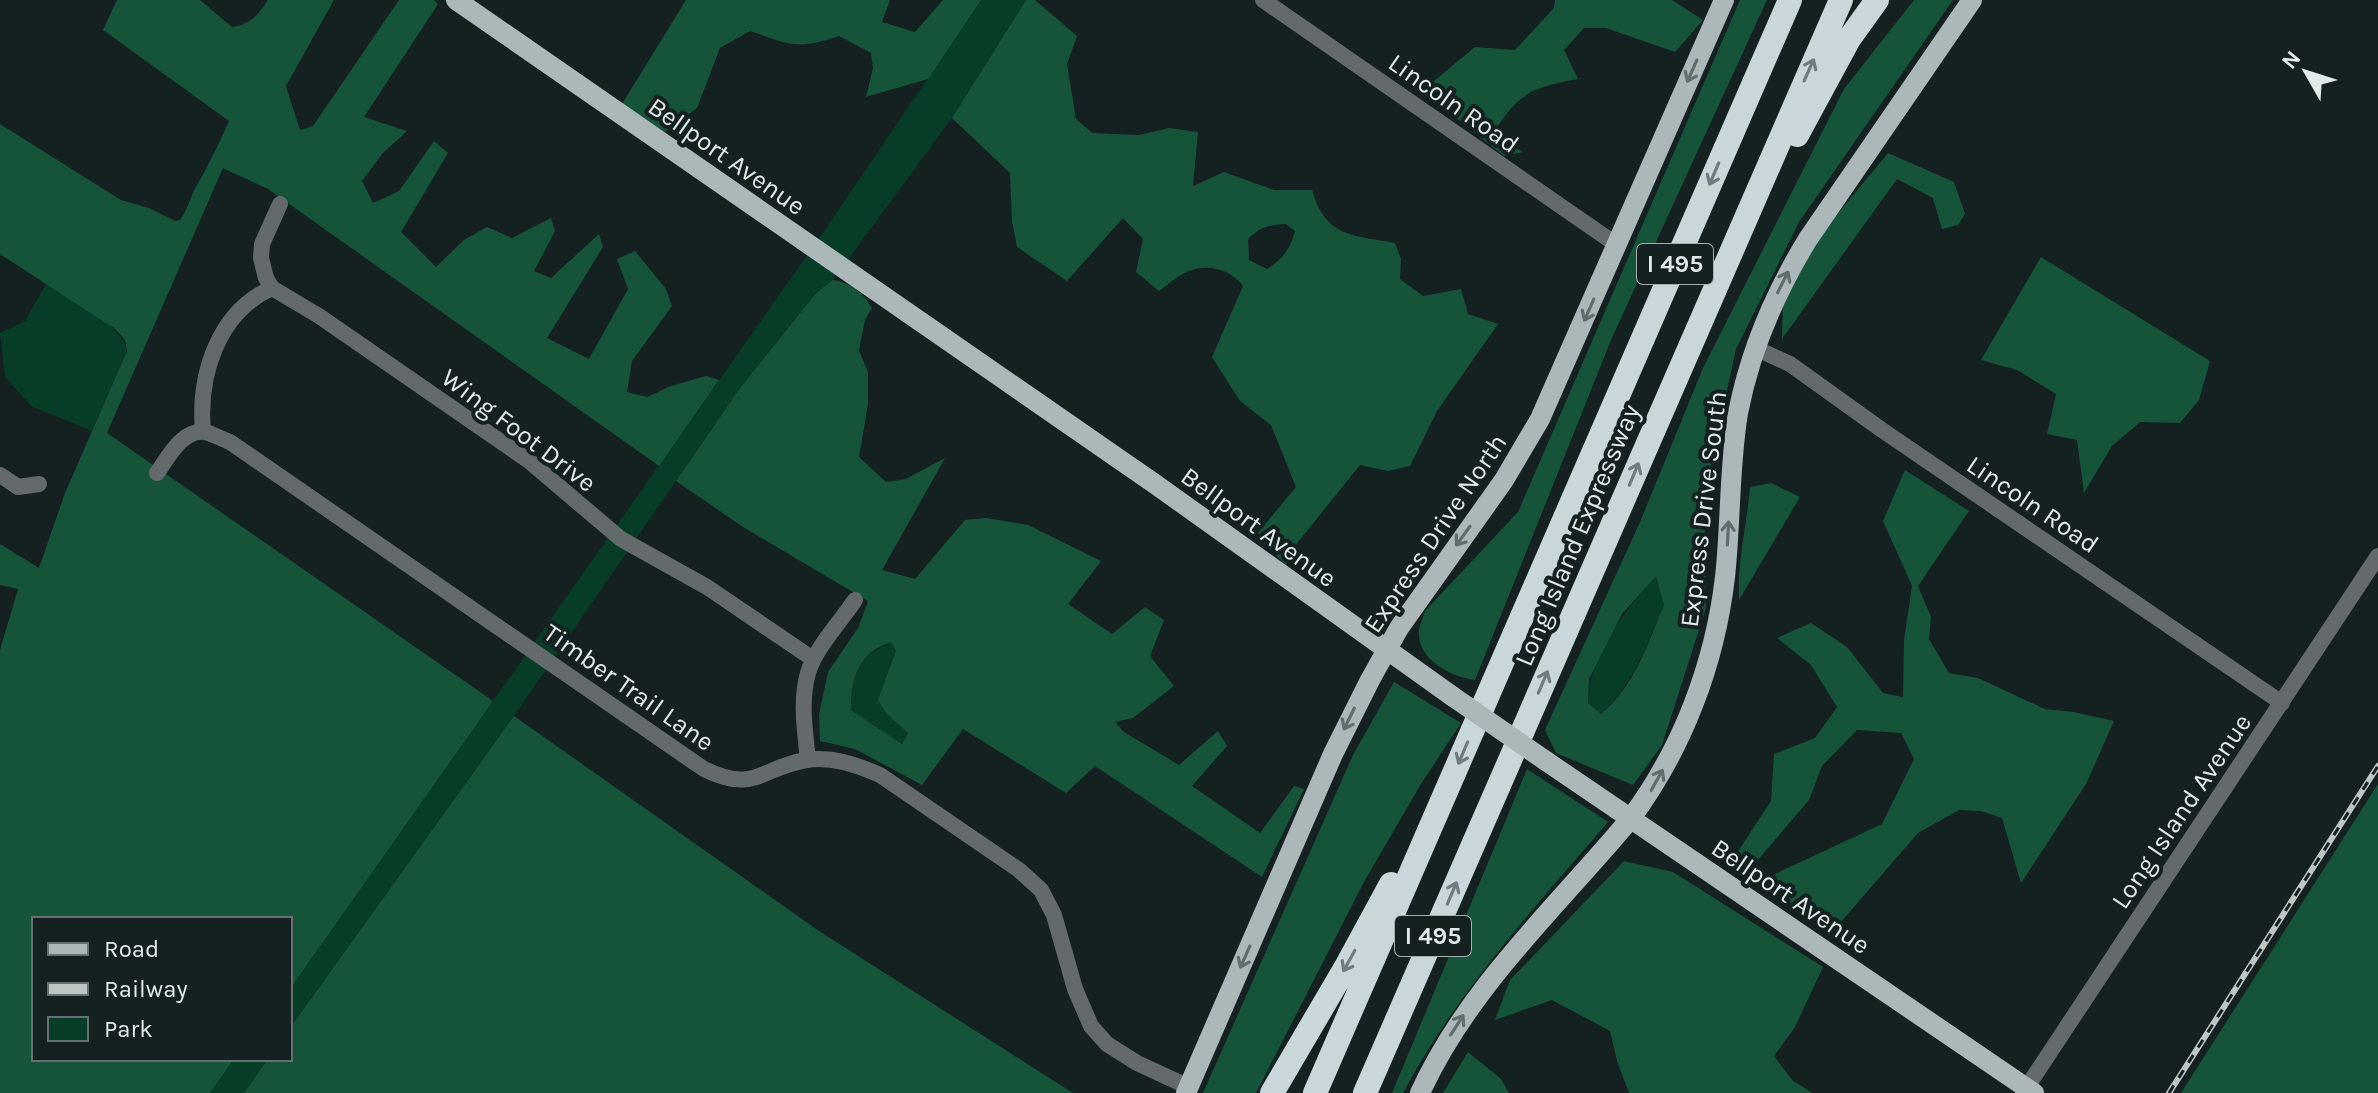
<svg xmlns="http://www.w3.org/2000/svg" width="2378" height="1093" font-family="Karla,sans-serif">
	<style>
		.green { fill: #073c26 }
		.forest { fill: #155439; fill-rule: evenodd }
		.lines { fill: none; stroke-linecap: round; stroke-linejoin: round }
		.minor { stroke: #64696b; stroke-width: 16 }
		.major { stroke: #acb7ba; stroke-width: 20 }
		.highway { stroke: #c9d6da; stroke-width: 24 }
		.rail-casing { stroke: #bdc5c5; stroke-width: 6 }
		.rail { stroke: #152020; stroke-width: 3; stroke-dasharray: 9; stroke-linecap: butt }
		.major-bridge { stroke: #acb7ba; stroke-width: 20 }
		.oneway { stroke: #6f7b7d }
		.oneway2 { stroke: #606c6d }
		.labels { text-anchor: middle; stroke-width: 8; stroke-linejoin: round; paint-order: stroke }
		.shield { fill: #152020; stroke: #a4adad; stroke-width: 2 }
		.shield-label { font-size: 24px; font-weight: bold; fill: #e2e9e9 }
		.street-label { font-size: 26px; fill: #e2e9e9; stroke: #152020 }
	</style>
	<rect width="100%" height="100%" fill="#152020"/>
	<path class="green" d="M981,0H1026L952,118L833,280L817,292L740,388L514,716L290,1028V989L820,237Z
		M46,284C69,299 123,324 127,351L92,431L31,406L5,377L0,333L25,321Z
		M1656,575L1665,604C1647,644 1633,685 1601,714L1588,703C1590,654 1625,611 1656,575Z
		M891,642L896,651L886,713L908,733L902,744L851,710C851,677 858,655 891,642Z
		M234,1059H268L244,1093H210Z"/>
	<path class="forest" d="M117,0H200L232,27C250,25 259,14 268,0H334L286,86L300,130L313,126L399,0H434L438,4L364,117L407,131L382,154L362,181L373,203L399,191L434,141L448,153L401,232L436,267L464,240L487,227L512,238L551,218L555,231L534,271L551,278L599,234L603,247L547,338L589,359L628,289L617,259L635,251L666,289L672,306L632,361L627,392L647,397L671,386L706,376L719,380L659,466L268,189L223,168L107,433L493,701L290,989V919H34V1059H234L210,1093H0V650L18,589L0,585V544L39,568L65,493L127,351L125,340L115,329L0,254V124L121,200L149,208L175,221L180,220C188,209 190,197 197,185C209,164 219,144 229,121L103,30Z
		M686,0H890L882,22L915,32L943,0H981L928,79L866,97L873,68L871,53L839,36C798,50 790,45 750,31L720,48L697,108L665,132L622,104Z
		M1026,0H1035L1077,36L1067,64L1076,119L1092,133L1139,135L1169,128L1198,132L1193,186L1224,172L1274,190H1312C1326,238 1353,235 1395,243L1401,259L1400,279L1423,296L1461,289L1468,314L1498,324L1437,411L1410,466L1388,471L1360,465L1298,542L1286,565L1256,535L1296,487L1271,425L1240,401L1212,357L1243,286C1232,271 1211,264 1192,270C1181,273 1169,284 1159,291L1136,272L1143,239L1123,218L1067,281L1017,247L1012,221L1010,173L952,118ZM1286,224L1295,231C1290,249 1283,259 1267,269L1249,260L1248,239C1260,227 1269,225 1286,224Z
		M1555,0H1672L1703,20L1675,52L1606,28H1584L1564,50L1578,79C1530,88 1519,93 1492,135L1523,152L1504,156L1422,91L1475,47L1515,50L1554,8Z
		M1740,0H1767L1611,340L1475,680C1451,677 1416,659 1419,630C1420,624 1423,617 1425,611L1518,512Z
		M1914,0H1953L1799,222L1736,349L1704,497L1706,608L1662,745L1633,785L1556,753L1545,730L1640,522L1703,368L1844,89ZM1656,576L1664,605C1648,643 1634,687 1601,714L1588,703L1589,679L1622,614Z
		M1888,153L1954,182L1965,214L1958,225L1942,229L1933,198L1897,179L1782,339L1783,299L1825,229Z
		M2041,257L2210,361L2199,400L2180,423L2140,422L2112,446L2084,493L2077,440L2047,434L2056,394L2017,370L1981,360Z
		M833,280C852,283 862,292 872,308L865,320L859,350L868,373V404L859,457L886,482L906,479L945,458L882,570L915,579L965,520L986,518L1028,525L1101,561L1068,604L1112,634L1145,607L1164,620L1150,656L1174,686L1133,718L1115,722L1124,732L1179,765L1218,731L1227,746L1192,786L1260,833L1294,786L1304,789L1262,877L1095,766L1066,793L963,729L922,785L855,749L820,741L819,714L828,672L858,628L868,601L743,527L676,481L740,388L817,292ZM891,642L896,651L878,700L886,713L908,733L902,744L851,710C851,678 858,653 891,642Z
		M1905,470L1969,511L1918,586L1931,617L1929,639L1949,673L1978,678L2045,709L2074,712L2114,721L2086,784L2021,883L2002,818L1981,811L1959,810L1918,833L1833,931L1766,887L1777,873L1882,824L1914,759L1901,733L1857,730L1822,766L1809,800L1750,869L1737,853L1771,801L1774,754L1815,738L1837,707L1811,665L1777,638L1811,623L1847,647L1883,693L1903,697L1904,640L1912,586L1883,521Z
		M1771,483L1800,497L1739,600C1737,561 1747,525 1750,487Z
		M1394,682L1461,723L1421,784L1365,880L1256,1093H1203L1353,755Z
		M514,716L819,931L1073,1093H244L268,1059H290V1028Z
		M1527,769L1608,822C1534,908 1457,992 1403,1093H1392Z
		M2378,784V1093H2181Z
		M1624,861L1673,872L1823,967L1795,1027L1774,1056L1793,1081L1813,1093H1629L1617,1061L1610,1031L1552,1000L1495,1020L1510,980Z
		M1468,1052L1501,1079L1509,1093H1443Z"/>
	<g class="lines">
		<path class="minor" d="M1263,0L1617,245
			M280,204L262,244L261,258L266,278L272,288L319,316L529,461L621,539L707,587L813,659
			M1755,348L1790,364L1882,430L2282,703
			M203,431C198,375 218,312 272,288
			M157,473C167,459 183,428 205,432C213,434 222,439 230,442L704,769C755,794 760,768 806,760C832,756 857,765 880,775L1019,870L1041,890L1054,915L1075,989L1091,1026L1107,1044L1137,1063L1189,1087
			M0,475L18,487L39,484
			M808,760C805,731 800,701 808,673C814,650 841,621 855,600
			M2023,1093L2378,556"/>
		<path class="major" d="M456,0L1155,484L1452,696
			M1546,761L2034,1093
			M1186,1093L1333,754L1370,680L1399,628L1504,480L1540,419L1724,0
			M1420,1093C1469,986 1557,907 1631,818C1683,748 1715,663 1725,577C1731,522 1729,467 1738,413C1750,351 1775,293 1808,239L1972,0"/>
		<path class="highway" d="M1797,135L1849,39L1877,0
			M1272,1093L1347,965L1391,884
			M1315,1093L1790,0
			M1365,1093L1841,0"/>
		<g class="rail-casing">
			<path id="rail" d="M2169,1093L2378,766"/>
		</g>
		<use href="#rail" class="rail"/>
		<path class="major-bridge" d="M1452,696L1546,761"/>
	</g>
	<defs><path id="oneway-shaft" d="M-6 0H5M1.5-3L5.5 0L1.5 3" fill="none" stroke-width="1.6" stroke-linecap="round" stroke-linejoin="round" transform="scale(2)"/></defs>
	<g class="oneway">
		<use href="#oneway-shaft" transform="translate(1809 70) rotate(-66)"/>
		<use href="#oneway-shaft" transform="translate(1714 174) rotate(113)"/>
		<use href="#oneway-shaft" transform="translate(1634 474) rotate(-67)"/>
		<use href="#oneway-shaft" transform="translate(1543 682) rotate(-67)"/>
		<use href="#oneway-shaft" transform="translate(1463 753) rotate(113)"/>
		<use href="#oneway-shaft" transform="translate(1452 893) rotate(-67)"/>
		<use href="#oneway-shaft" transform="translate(1349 961) rotate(119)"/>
	</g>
	<g class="oneway2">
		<use href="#oneway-shaft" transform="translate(1692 71) rotate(114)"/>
		<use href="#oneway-shaft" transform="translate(1783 282) rotate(-63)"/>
		<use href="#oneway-shaft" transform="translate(1589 310) rotate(114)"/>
		<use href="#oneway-shaft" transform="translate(1728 533) rotate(-87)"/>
		<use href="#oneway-shaft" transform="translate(1463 536) rotate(126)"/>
		<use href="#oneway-shaft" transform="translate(1349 719) rotate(116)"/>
		<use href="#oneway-shaft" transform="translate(1657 780) rotate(-61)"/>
		<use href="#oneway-shaft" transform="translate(1245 957) rotate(114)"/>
		<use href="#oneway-shaft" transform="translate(1457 1025) rotate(-57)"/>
	</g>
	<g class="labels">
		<g class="shield">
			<rect x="1637" y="244" width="76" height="40" rx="6"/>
			<rect x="1395" y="916" width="76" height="40" rx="6"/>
		</g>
		<g class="shield-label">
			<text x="1675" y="272">I 495</text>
			<text x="1433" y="944">I 495</text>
		</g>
		<g class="street-label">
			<text transform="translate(1454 103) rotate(35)" y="9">Lincoln Road</text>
			<text transform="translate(727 156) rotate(35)" y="9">Bellport Avenue</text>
			<text transform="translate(519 430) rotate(37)" y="9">Wing Foot Drive</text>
			<text transform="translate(2033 504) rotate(34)" y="9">Lincoln Road</text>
			<text transform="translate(1703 509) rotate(-83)" y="9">Express Drive South</text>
			<text transform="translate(1259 527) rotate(36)" y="9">Bellport Avenue</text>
			<text transform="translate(1435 533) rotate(-56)" y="9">Express Drive North</text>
			<text transform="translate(1577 535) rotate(-67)" y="9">Long Island Expressway</text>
			<text transform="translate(629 687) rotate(35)" y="9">Timber Trail Lane</text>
			<text transform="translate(2181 811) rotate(-56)" y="9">Long Island Avenue</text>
			<text transform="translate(1791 896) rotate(34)" y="9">Bellport Avenue</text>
		</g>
	</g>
	<rect x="32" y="917" width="260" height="144" fill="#152020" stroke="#677070" stroke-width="2"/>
	<rect x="48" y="943" width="40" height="12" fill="#acb7ba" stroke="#677070" stroke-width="2"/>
	<text x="104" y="957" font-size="24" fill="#e2e9e9">Road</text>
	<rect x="48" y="983" width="40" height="12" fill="#bdc5c5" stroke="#677070" stroke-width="2"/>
	<text x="104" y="997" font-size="24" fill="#e2e9e9">Railway</text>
	<rect x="48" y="1017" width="40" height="24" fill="#073c26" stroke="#677070" stroke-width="2"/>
	<text x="104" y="1037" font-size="24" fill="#e2e9e9">Park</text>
	<g transform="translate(2306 72) rotate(309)" stroke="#152020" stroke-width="6" paint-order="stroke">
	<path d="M0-6L14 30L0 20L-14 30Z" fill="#e2e9e9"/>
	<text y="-12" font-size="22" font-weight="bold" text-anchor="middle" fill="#e2e9e9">N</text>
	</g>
</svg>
